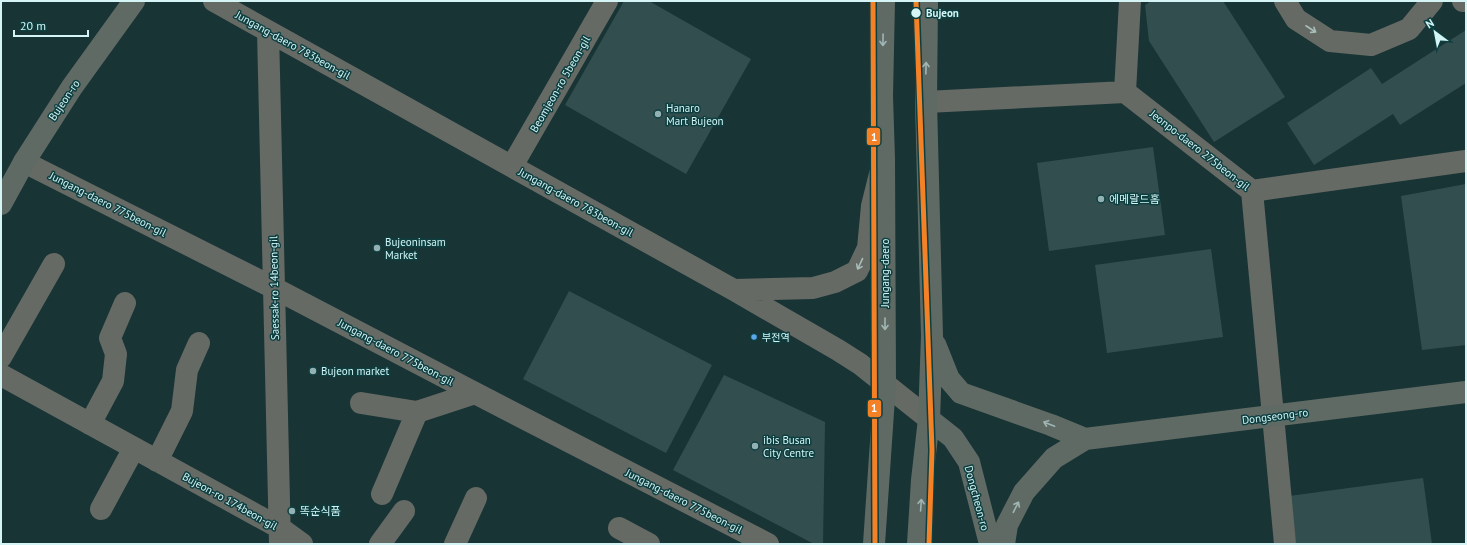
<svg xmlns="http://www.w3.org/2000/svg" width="1467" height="545" font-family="'PT Sans','Noto Sans KR',sans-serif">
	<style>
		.building { fill: #334e4e }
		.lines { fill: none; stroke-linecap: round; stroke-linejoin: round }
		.minor { stroke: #666a65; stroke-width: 22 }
		.major { stroke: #606a65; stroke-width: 22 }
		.metro-1-casing { stroke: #0d3f41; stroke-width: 8 }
		.metro-1 { stroke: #f48126; stroke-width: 5 }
		.oneway { stroke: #a9bdbb }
		.oneway2 { stroke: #a0b6b4 }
		.stop-dot { fill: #d5f4f5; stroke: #0d3f41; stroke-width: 1.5 }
		.poi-dot { fill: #93b1b2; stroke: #0d3f41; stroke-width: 1.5 }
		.bus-dot { fill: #5aa8eb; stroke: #0d3f41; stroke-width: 1.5 }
		.labels { text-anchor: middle; stroke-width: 3; stroke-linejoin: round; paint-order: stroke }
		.bus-label { font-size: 10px; fill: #d5f4f5; stroke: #0d3f41; text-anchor: start }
		.stop-label { font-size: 11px; font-weight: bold; fill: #d5f4f5; stroke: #0d3f41; text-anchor: start }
		.street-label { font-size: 11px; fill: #d5f4f5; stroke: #0d3f41 }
		.poi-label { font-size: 11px; fill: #d5f4f5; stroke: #0d3f41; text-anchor: start }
		.line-badge { stroke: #0d3f41; stroke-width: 1.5 }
		.badge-label { font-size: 11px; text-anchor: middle; font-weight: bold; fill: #fff }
	</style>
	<rect width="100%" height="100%" fill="#193435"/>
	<path class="building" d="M624,1H649L751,59L686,174L565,105Z
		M1151,1H1223L1285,97L1214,142L1149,41L1145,5Z
		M1466,30V83L1400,125L1393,114L1314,165L1287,123L1371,68L1382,84Z
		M1153,147L1165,235L1049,251L1037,163Z
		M1466,184V345L1422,350L1401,196Z
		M1211,249L1223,337L1107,353L1095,265Z
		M569,291L712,365L666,453L523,379Z
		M724,375L825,422L823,544H814L673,470Z
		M1423,478L1432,544H1295L1289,496Z"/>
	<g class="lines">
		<path class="minor" d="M214,1L734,290L838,350L860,364L929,419
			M1130,1L1125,92L1252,191L1466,161
			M1285,1L1296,19L1330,41L1371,45L1409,29L1432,1
			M1463,1H1466
			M268,31L280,544
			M926,102L1125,92
			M24,162L274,288L475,393L768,544
			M512,166L607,1
			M1252,191L1285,544
			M734,290L813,288L835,282L857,271L868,248L872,206L880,174
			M1,357L54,264
			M1,375L280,528L302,544
			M361,403L417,412L475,393
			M90,424L113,381L116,354L110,338L125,303
			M157,461L182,411L187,370L199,343
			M382,494L417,412
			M101,509L134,448
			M619,528L649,544
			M380,544L404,511
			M455,544L476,498"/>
		<path class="major" d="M1,204L24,162L72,87L134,1
			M935,344L949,379L961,393L1051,425L1085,439
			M929,419L953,438L969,462L990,544
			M874,544L885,383L884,159L882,96L884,1
			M918,544L922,480L929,419L932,336L926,102L927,1
			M1004,544L1007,525L1024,492L1054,458L1085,439L1466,392"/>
		<g class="metro-1-casing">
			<path id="metro-1" d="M873,1L875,544
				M916,1L932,450L929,544"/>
		</g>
		<use href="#metro-1" class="metro-1"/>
	</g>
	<defs><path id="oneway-shaft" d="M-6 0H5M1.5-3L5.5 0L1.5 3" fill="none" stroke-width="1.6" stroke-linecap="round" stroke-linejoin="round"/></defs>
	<g class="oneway">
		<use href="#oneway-shaft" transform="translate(1311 29) rotate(33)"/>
		<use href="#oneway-shaft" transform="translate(860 264) rotate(115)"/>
	</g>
	<g class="oneway2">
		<use href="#oneway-shaft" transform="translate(883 40) rotate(91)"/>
		<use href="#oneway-shaft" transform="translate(926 68) rotate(-89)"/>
		<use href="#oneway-shaft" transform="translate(885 324) rotate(90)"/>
		<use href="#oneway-shaft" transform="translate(1049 424) rotate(-159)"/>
		<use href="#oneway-shaft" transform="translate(921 505) rotate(-86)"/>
		<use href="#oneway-shaft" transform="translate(1016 507) rotate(-63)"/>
	</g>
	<circle class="stop-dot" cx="916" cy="13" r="5.5"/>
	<g class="poi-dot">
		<circle cx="658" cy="114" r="4"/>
		<circle cx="1101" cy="199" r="4"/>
		<circle cx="377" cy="248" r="4"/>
		<circle cx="313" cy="371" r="4"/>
		<circle cx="755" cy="446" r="4"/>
		<circle cx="292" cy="511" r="4"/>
	</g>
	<circle class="bus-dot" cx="754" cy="337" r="3.5"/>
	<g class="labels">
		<g class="bus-label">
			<text x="762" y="341">부전역</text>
		</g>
		<g class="stop-label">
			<text x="926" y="17">Bujeon</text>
		</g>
		<g class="street-label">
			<text transform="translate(293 45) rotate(29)" y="4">Jungang-daero 783beon-gil</text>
			<text transform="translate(560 84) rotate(-60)" y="4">Beomjeon-ro 5beon-gil</text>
			<text transform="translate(64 100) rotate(-56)" y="4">Bujeon-ro</text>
			<text transform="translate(1200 150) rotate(38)" y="4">Jeonpo-daero 275beon-gil</text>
			<text transform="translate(576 202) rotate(29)" y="4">Jungang-daero 783beon-gil</text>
			<text transform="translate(108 204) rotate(27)" y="4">Jungang-daero 775beon-gil</text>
			<text transform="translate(885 273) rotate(-90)" y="4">Jungang-daero</text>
			<text transform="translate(274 288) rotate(-91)" y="4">Saessak-ro 14beon-gil</text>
			<text transform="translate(396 352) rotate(28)" y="4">Jungang-daero 775beon-gil</text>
			<text transform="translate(1275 416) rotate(-7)" y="4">Dongseong-ro</text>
			<text transform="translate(977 498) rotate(75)" y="4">Dongcheon-ro</text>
			<text transform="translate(230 501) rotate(29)" y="4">Bujeon-ro 174beon-gil</text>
			<text transform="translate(684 501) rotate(27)" y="4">Jungang-daero 775beon-gil</text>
		</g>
		<g class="poi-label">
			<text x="666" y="112">Hanaro<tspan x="666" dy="13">Mart Bujeon</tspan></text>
			<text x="1109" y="203">에메랄드홈</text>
			<text x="385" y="246">Bujeoninsam<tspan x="385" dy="13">Market</tspan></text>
			<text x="321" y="375">Bujeon market</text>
			<text x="763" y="444">ibis Busan<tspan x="763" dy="13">City Centre</tspan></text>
			<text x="300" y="515">똑순식품</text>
		</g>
	</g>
	<g class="line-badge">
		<rect x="866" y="127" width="15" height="19" rx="4" fill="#f48126"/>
		<rect x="867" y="399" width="15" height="19" rx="4" fill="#f48126"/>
	</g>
	<g class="badge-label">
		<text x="874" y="141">1</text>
		<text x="874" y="412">1</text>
	</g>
	<rect width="1467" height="545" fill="none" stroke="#d5f4f5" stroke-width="4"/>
	<g transform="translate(1435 32) rotate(328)" stroke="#0d3f41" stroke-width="3" paint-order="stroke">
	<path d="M0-3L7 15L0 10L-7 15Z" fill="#d5f4f5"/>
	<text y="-6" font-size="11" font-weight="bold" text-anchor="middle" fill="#d5f4f5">N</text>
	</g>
	<path d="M14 30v6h74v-6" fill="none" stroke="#d5f4f5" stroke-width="2"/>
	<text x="20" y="30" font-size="12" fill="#d5f4f5" stroke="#0d3f41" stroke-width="3" paint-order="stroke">20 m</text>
</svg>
